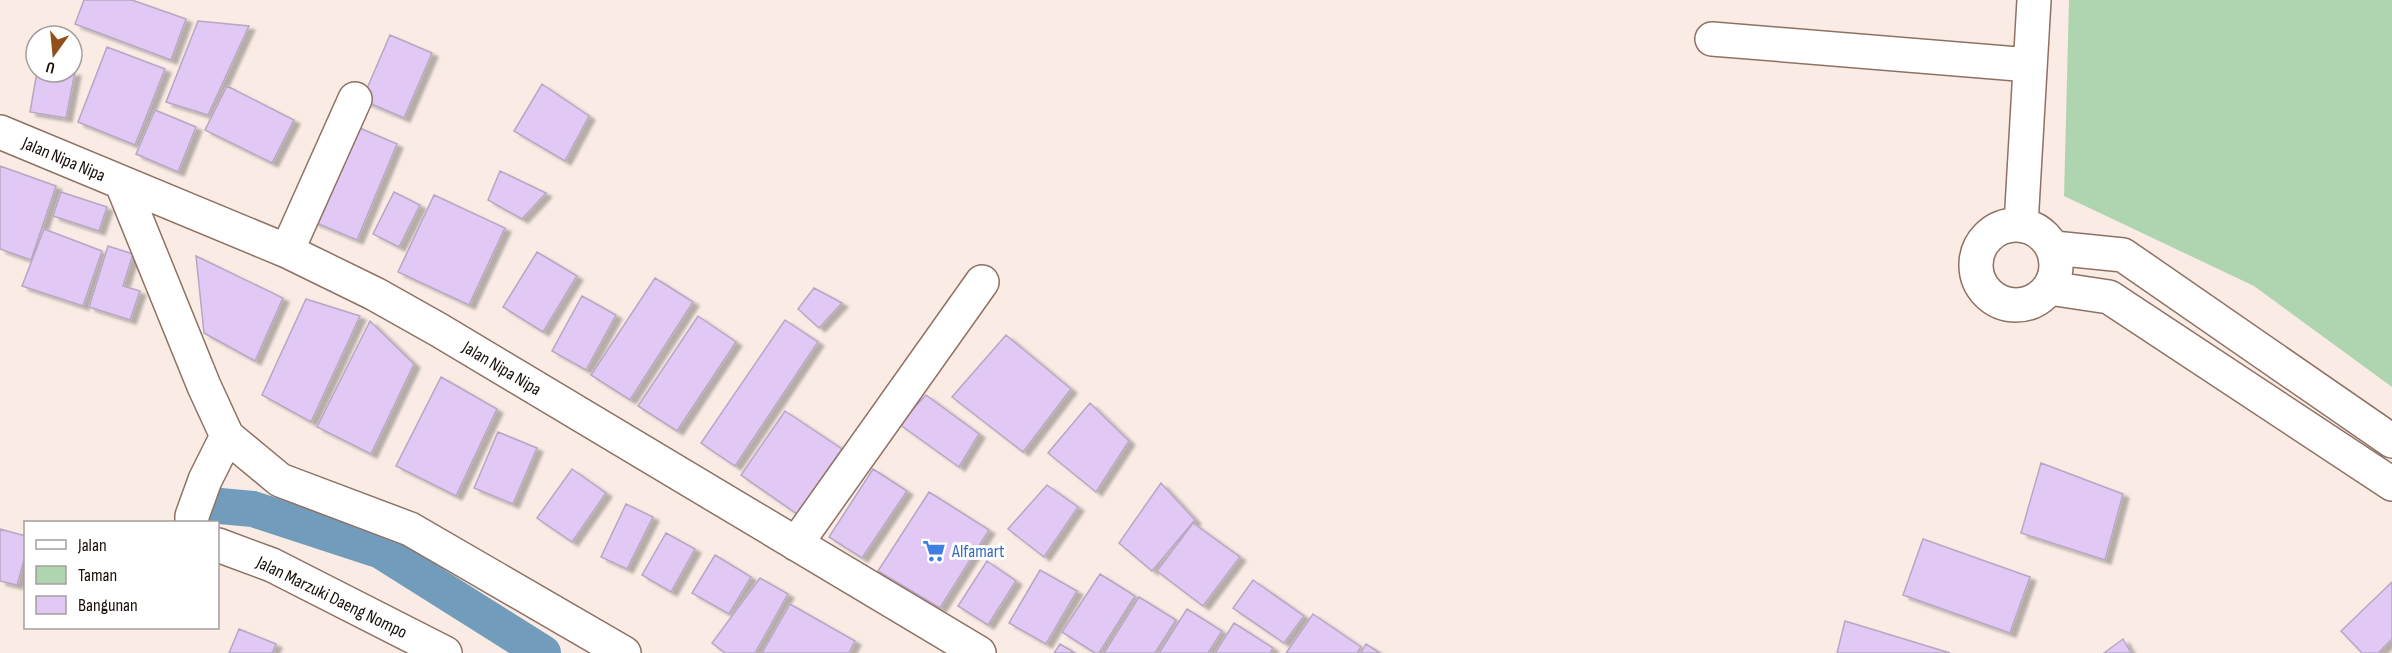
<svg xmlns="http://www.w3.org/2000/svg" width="2392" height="653" font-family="'Sofia Sans Condensed',sans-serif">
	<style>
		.green { fill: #afd4b0 }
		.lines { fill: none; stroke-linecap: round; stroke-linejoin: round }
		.canal { stroke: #719cbb; stroke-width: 36 }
		.building { fill: #e2c8f4; stroke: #b7a7c3; stroke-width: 1.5; filter: url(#shadow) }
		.minor-casing { stroke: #8f7163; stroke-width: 36 }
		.minor { stroke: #fff; stroke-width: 33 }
		.labels { text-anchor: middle; stroke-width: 6; stroke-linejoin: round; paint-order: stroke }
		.street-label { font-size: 18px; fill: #190e08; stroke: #fff }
		.shop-label { font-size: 18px; fill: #366cbe; stroke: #fff; text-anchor: start }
	</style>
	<defs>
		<filter id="shadow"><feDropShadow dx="6" dy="4" stdDeviation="1.5" flood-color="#0004"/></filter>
	</defs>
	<rect width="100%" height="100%" fill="#faece5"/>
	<path class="green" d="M2069,0H2392V387L2254,286L2064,196Z"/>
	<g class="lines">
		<path class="canal" d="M220,506L253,509L381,551L543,653"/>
	</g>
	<path class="building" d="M84,0H132L186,19L171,60L75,24Z
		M198,21L249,26L208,115L166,102Z
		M390,35L432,53L404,118L362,100Z
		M107,47L165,69L135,145L78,122Z
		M37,72H75L66,118L30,112Z
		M542,84L589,116L565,161L514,131Z
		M227,86L294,120L272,163L205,130Z
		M155,110L196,127L178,172L136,154Z
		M348,123L397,144L357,240L307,219Z
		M0,166L56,186L31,260L0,249Z
		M500,171L546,193L522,219L488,200Z
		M61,192L107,207L99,231L53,216Z
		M394,192L420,205L399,247L373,234Z
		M434,195L505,228L469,305L398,272Z
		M44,229L102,251L83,306L22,286Z
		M108,246L133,254L123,286L140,291L130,320L89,307Z
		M537,252L577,276L543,332L503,307Z
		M196,256L283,298L255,361L204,333Z
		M655,278L693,302L630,400L591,375Z
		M814,288L842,303L819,328L798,309Z
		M582,296L616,315L586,370L552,351Z
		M306,299L360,316L311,422L262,395Z
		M698,316L736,342L677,431L638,406Z
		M785,320L818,342L735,466L701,443Z
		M370,321L414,364L371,454L317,427Z
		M1006,335L1071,389L1023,452L952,397Z
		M441,377L497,409L456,496L396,466Z
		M926,395L979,434L959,467L899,424Z
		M1090,403L1129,441L1096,492L1048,453Z
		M785,411L842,449L797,514L741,475Z
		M498,432L537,448L513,504L474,488Z
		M2041,463L2123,494L2105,560L2021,533Z
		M572,469L606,493L572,542L537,518Z
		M873,469L907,491L862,558L829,537Z
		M1161,483L1195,520L1152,571L1119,543Z
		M1047,485L1078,507L1044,557L1008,529Z
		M929,492L989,530L940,608L878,571Z
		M626,504L653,517L627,569L601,557Z
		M1193,523L1240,557L1203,606L1157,571Z
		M0,529L26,536V553L17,585L0,581Z
		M666,533L695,549L671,592L642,575Z
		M1923,539L2030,577L2010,633L1903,595Z
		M715,555L751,577L729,614L692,593Z
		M987,561L1016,581L988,625L958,606Z
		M1040,570L1077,591L1046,644L1009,623Z
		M1100,574L1135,596L1099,653H1095L1062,632Z
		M760,578L788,594L755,653H725L712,643Z
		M1253,580L1304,616L1284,643L1233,608Z
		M2392,582V639L2378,653H2362L2341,631Z
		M1139,597L1176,620L1155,653H1104Z
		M790,604L855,641L849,653H762Z
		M1187,609L1222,631L1208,653H1159Z
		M1313,614L1361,647L1357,653H1286Z
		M1845,621L1950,653H1837Z
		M1234,623L1273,648L1270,653H1215Z
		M239,629L276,644L272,653H229Z
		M2123,639L2131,653H2104Z
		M1060,644L1075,653H1054Z
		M1366,644L1380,653H1361Z"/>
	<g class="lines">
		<g class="minor-casing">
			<path id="minor" d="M1712,39L2030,65
				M0,132L287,251L375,294L439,330L979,653
				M122,184L204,386L227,436L280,480L410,529L624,653
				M1976 265a40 40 0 1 1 80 0a40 40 0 1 1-80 0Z
				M2021,225L2034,0
				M2054,248L2123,255L2392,441
				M287,251L355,99
				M2049,288L2109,297L2392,484
				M192,522V516L205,480L227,436
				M796,544L982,282
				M218,545L272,565L445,653"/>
		</g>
		<use href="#minor" class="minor"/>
	</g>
	<defs>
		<g id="supermarket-bare" transform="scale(1.8)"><path d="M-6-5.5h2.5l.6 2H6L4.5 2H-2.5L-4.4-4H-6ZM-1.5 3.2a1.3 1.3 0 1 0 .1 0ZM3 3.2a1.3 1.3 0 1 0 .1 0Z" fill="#3f7fe0" stroke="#fff" stroke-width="2.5" paint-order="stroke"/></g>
	</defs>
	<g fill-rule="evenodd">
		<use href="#supermarket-bare" x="934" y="551"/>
	</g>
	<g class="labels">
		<g class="street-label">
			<text transform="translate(64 159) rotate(23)" y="6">Jalan Nipa Nipa</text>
			<text transform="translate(502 368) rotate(31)" y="6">Jalan Nipa Nipa</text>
			<text transform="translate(332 597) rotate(26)" y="6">Jalan Marzuki Daeng Nompo</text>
		</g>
		<g class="shop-label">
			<text x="952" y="557">Alfamart</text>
		</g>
	</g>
	<rect x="24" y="521" width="195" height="108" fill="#ffffff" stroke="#a39f9c" stroke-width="1.5"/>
	<rect x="36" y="540" width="30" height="9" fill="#ffffff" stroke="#a39f9c" stroke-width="1.5"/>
	<text x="78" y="551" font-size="18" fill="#190e08">Jalan</text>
	<rect x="36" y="566" width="30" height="18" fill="#afd4b0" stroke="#a39f9c" stroke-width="1.5"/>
	<text x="78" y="581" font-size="18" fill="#190e08">Taman</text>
	<rect x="36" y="596" width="30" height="18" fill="#e2c8f4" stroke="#a39f9c" stroke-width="1.5"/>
	<text x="78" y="611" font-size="18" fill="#190e08">Bangunan</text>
	<g transform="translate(54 54) rotate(195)"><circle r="28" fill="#ffffff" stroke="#a39f9c" stroke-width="1.5"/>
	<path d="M0-4.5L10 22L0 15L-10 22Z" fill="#914f1c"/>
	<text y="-9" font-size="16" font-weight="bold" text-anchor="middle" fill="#190e08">U</text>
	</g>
</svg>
